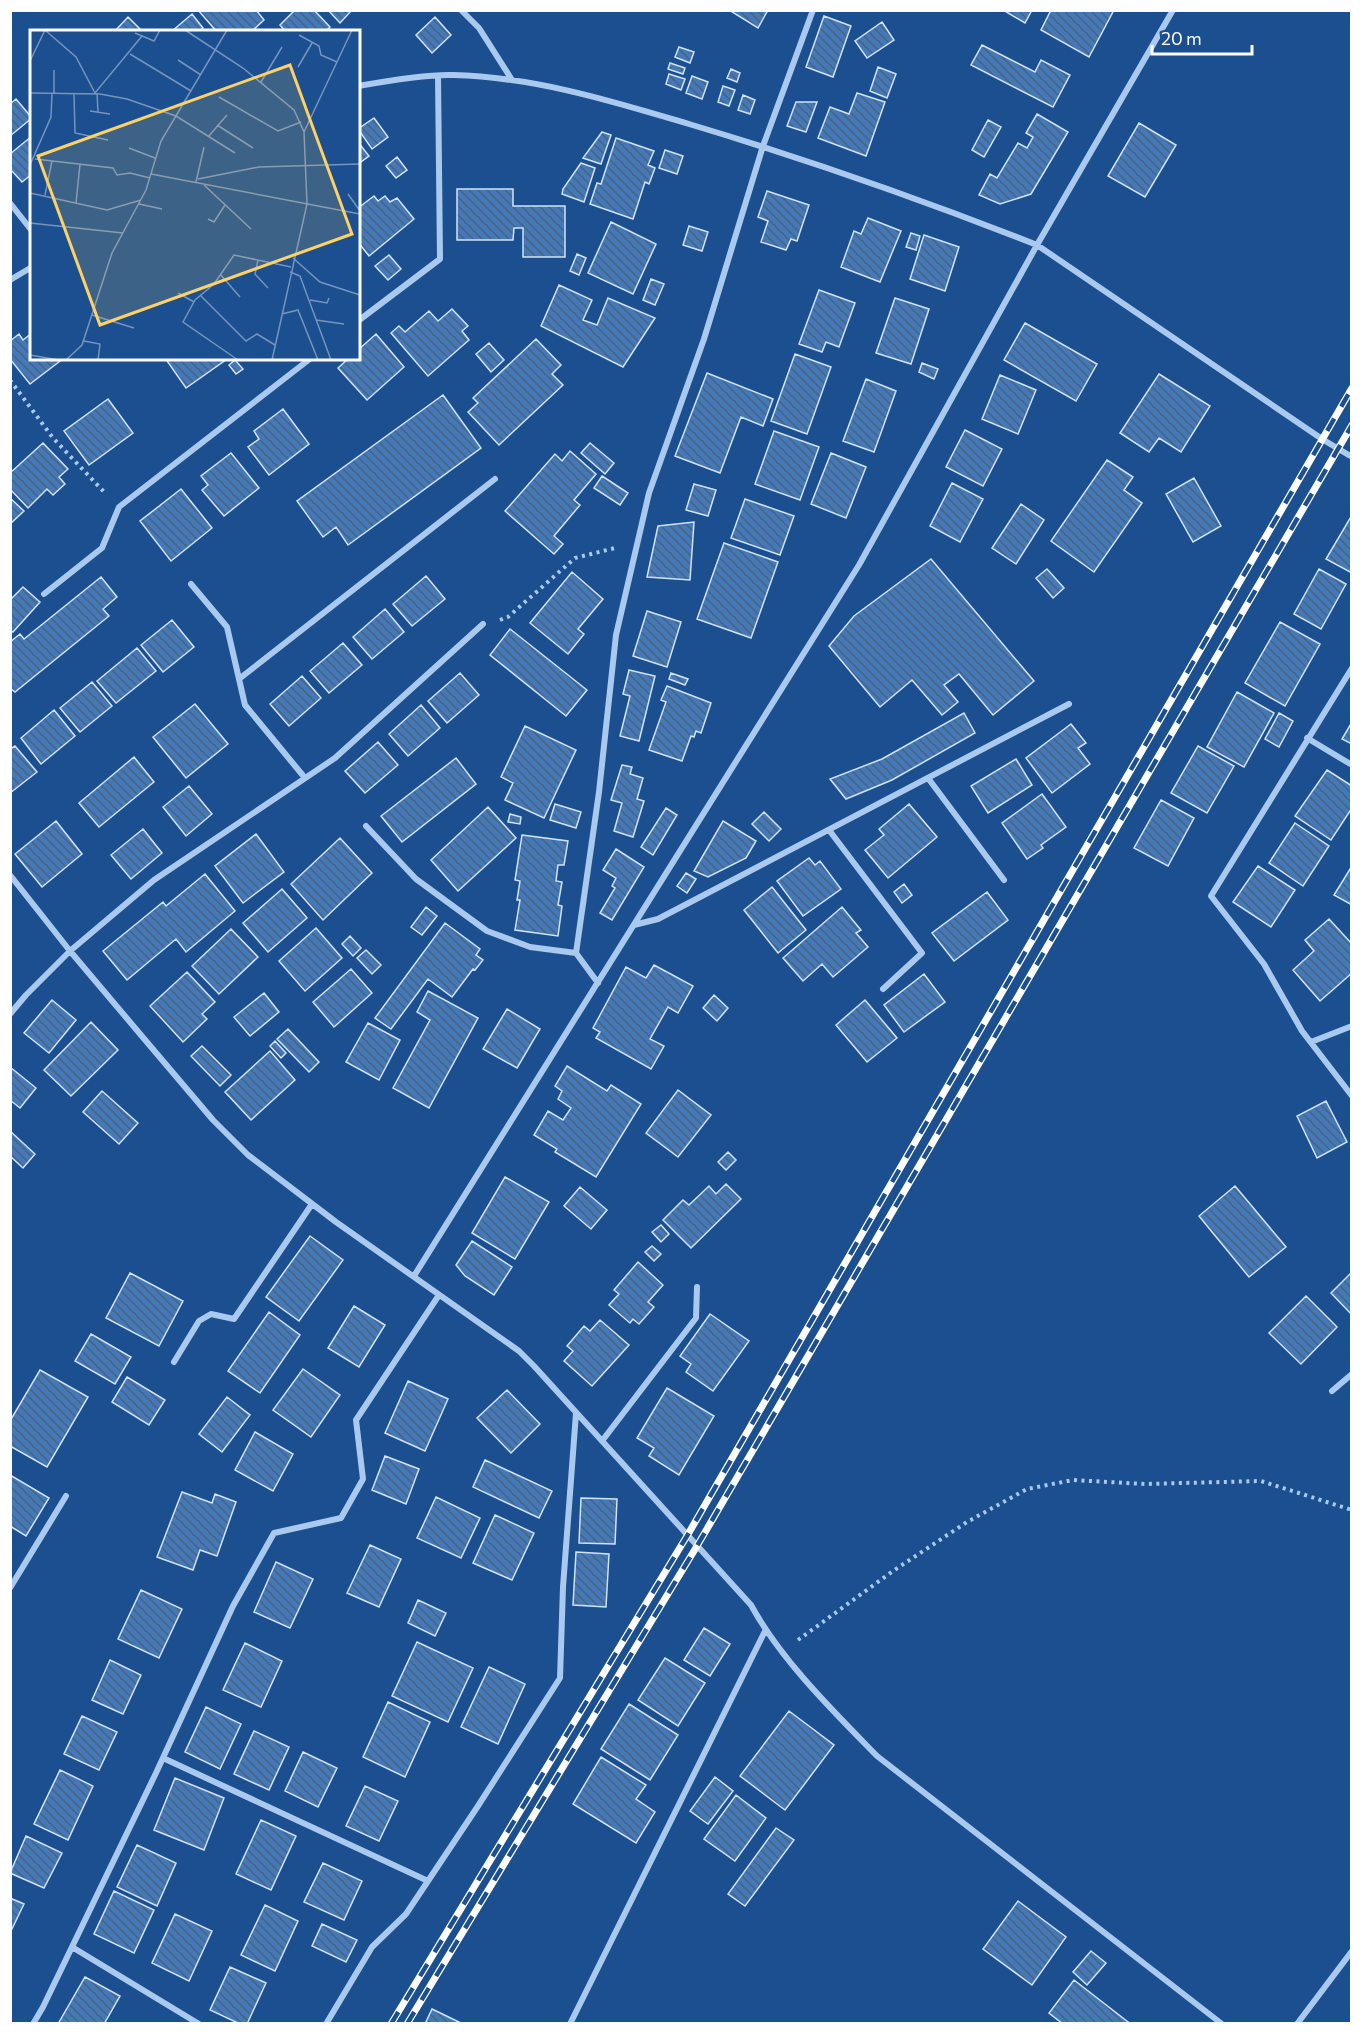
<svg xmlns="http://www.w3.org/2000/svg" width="1362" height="2034" font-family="Commissioner,sans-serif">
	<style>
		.building { fill: url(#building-back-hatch); stroke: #cfe3fa; stroke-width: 1.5 }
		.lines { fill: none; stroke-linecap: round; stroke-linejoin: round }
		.path { stroke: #a9c9ee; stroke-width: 4; stroke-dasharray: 3 4.5; stroke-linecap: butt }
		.minor { stroke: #a9c9ee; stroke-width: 6 }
		.rail-casing { stroke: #fff; stroke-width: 7 }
		.rail { stroke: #1b4f8f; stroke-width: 4.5; stroke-dasharray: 14; stroke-linecap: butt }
		.inset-road { fill: none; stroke: #7695bc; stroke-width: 1.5 }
		.view { fill: #ffd166; fill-opacity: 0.15; stroke: #ffd166; stroke-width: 3 }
		.inset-edge { fill: none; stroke: #fff; stroke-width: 3 }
	</style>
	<defs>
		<pattern id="building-back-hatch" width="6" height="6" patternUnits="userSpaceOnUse" patternTransform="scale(1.5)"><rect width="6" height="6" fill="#4478b7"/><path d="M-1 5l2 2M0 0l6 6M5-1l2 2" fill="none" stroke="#486282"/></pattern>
	</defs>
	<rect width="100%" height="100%" fill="#1b4f8f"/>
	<path class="building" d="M198,10H256L264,20L251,32H217Z
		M295,10H314L330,27L325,32H286L280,25Z
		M328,10H352L340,23Z
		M729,10H768L758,28Z
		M1003,10H1032L1025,23Z
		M1051,10H1114L1089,57L1041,30Z
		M192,14L203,28L199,32H171Z
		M824,16L851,26L833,77L806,67Z
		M128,17L143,32H114Z
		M435,17L451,35L432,53L416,35Z
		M882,22L894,40L867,58L855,41Z
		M982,45L1035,72L1041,60L1070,75L1053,107L971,65Z
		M679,47L694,52L690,63L675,57Z
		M670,63L685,68L683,74L668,69Z
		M878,67L896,74L887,98L870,91Z
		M731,69L740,73L737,82L727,78Z
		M669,74L685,79L681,90L666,84Z
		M692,76L708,82L702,99L686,93Z
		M723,86L735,90L729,106L718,102Z
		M857,93L885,102L866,156L818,138L830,107L849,114Z
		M743,95L755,100L750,114L738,110Z
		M16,99L32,118L10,136V104Z
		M796,102H817L806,132L787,126Z
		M1037,114L1068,132L1031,194L1000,204L979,195L990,174L997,178L1018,143L1027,148L1033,137L1026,133Z
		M374,118L388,137L372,149L358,129Z
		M988,120L1001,127L984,157L972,150Z
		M1139,123L1176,145L1145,197L1108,176Z
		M602,132L611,135L601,164L583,158Z
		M32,136V174L22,182L10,169V154Z
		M616,138L654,151L648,165L655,168L649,184L645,182L633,219L590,204L597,183L601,184Z
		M358,142L369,156L358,164Z
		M665,150L683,156L677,174L659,168Z
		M397,157L407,170L396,178L386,166Z
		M581,163L595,168L584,202L562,194L563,189Z
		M457,189H513V206H565V257H523V228H514L513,240H457Z
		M767,191L809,205L797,241L791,239L786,250L761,242L768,221L758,217Z
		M374,196L378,201L385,196L390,202L397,198L414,219L369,256L358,242V208Z
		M868,218L901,231L880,282L841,267L854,231L861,234Z
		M611,222L656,244L633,294L588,273Z
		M689,226L708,232L702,251L683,245Z
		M911,233L920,236L916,250L906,247Z
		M924,235L959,247L945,291L910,279Z
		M577,254L586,258L579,275L570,271Z
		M389,255L401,269L388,280L375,266Z
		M651,279L664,284L655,305L643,300Z
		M559,285L592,300L583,320L597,325L608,298L655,318L623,367L541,326Z
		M819,290L855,303L839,347L826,342L822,352L799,344Z
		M895,298L929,309L911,364L876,353Z
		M452,309L468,326L462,331L469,340L428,376L391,333L399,326L405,332L429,311L438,321Z
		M1025,323L1097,364L1076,401L1004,360Z
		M32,333V358H64L30,384L10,359V341L19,334L23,340Z
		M376,334L404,367L367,400L338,368L349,358H358V350Z
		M536,339L561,365L552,374L563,385L499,445L468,412L478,403L473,398Z
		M489,343L504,360L491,372L476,354Z
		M795,354L831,367L807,434L771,421Z
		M165,358H227V359L186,388Z
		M235,360L243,369L236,374L229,365Z
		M922,363L938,369L934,379L919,372Z
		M707,373L773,399L763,426L741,417L720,473L675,456Z
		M1159,374L1210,406L1181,452L1159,438L1149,452L1120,433Z
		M1000,375L1036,390L1018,434L982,419Z
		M866,379L896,391L874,452L843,441Z
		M443,395L481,448L348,545L336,527L323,537L297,501Z
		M108,399L133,433L89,465L64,431Z
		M283,409L309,444L269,475L248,447L259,439L254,431Z
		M965,430L1002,449L983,486L946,467Z
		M774,431L819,447L800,500L755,484Z
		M43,443L68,469L59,477L65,484L53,495L47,489L28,508L10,489V473Z
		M590,443L614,463L605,474L581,453Z
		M570,451L596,474L574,500L580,505L554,536L563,544L554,554L505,511L555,454L562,461Z
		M231,453L259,488L224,516L202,490L208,485L201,476Z
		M831,453L866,467L846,518L811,504Z
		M1107,460L1133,477L1124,490L1142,503L1094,572L1051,541Z
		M602,476L628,493L620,505L594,488Z
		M1194,478L1221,526L1193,542L1166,494Z
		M952,483L983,499L960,542L930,526Z
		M694,484L716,490L708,516L686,510Z
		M181,489L212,528L171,561L140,521Z
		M10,498L24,511L10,524Z
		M745,499L794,516L780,555L731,538Z
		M1021,504L1044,520L1016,564L992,548Z
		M1352,515V573L1326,559Z
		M694,522L690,580L647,577L658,526Z
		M724,543L778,562L751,638L697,619Z
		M931,559L1034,681L993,715L959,674L944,685L958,702L942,715L912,680L880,707L829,646L854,616Z
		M1047,569L1064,588L1053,598L1036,578Z
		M1319,569L1346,584L1321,629L1294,614Z
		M572,572L603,599L578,629L584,634L568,654L530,623Z
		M426,576L445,599L412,626L393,604Z
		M101,577L117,597L103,609L109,616L15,692L10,688V642L20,634L24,639Z
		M23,587L40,602L13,632L10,630V600Z
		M385,609L404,632L372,659L353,637Z
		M647,611L681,622L667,667L633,656Z
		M172,620L194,647L163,672L141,645Z
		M1280,622L1320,644L1285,706L1245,683Z
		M510,629L587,690L566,716L490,655Z
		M343,643L362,665L329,693L310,671Z
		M137,648L156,671L116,703L97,681Z
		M629,670L655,676L639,741L620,736L630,696L623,694Z
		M460,673L479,695L447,723L428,701Z
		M671,673L688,679L685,685L669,679Z
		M302,676L321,698L289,726L270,704Z
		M92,682L112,706L80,732L60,708Z
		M667,686L711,703L701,733L696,731L694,737L691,736L682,761L649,750L666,702L661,700Z
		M1237,692L1274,713L1244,767L1207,747Z
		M195,704L228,744L186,778L153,737Z
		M421,705L440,728L408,756L389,734Z
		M54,710L75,736L41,764L21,738Z
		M964,713L975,733L892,780L846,799L830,779L882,759Z
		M1279,713L1293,721L1279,747L1265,739Z
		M1352,722V744L1342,739Z
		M1071,724L1086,743L1078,748L1090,764L1052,793L1026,758Z
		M525,726L576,750L544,818L505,800L513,783L501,777Z
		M378,742L398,765L365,793L345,771Z
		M15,746L37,772L10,793V749Z
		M1198,746L1234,766L1207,813L1171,793Z
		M134,757L154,782L99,827L79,803Z
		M456,758L476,784L402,842L381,816Z
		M1016,759L1032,785L988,813L971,786Z
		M622,765L632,767L630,774L643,778L637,799L644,801L633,837L614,831L622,803L611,800Z
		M1327,770L1352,786V808L1331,840L1295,816Z
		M189,786L212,814L186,836L163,807Z
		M1042,794L1066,827L1041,845L1043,848L1027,859L1002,823Z
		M1161,800L1194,818L1168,866L1134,848Z
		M555,804L581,812L576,828L550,820Z
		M909,804L937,837L888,878L865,850L884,835L879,829Z
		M488,807L516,838L458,891L431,860Z
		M666,808L677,815L653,855L641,847Z
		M764,812L781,829L769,841L752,824Z
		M510,814L521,817L520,824L508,822Z
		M56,821L82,854L42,887L15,854Z
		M723,821L756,841L746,858L708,877L694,871Z
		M1295,823L1329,846L1303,886L1269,863Z
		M143,829L162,853L131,879L111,855Z
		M256,834L284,872L243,903L215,866Z
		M522,835L568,841L564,865H558L556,881L562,882L558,905L562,906L558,936L515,930L520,900H517L520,881L515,880Z
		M340,838L372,873L323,920L291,884Z
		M616,849L644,867L612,920L600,913L615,888L612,886L616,878L603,870Z
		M809,858L815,865L820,861L841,889L803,916L777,881Z
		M1258,866L1295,890L1271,927L1233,902Z
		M1352,866V905L1334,895Z
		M686,873L696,879L687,893L677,886Z
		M205,874L235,911L186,952L176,939L127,980L103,951L163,902L166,906Z
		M904,884L912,895L902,903L894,892Z
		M772,887L806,930L778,953L744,910Z
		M282,889L307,918L268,952L243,923Z
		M987,892L1008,920L954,961L932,933Z
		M426,907L437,916L422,935L411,927Z
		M842,907L861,930L856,933L868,947L833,977L822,964L803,981L783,958Z
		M1329,919L1352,944V973L1320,1001L1293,970L1314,951L1305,940Z
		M445,923L480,949L476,955L483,960L475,970L473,969L452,997L428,979L391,1029L375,1018Z
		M316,928L342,958L305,991L279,961Z
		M231,929L258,957L219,994L192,966Z
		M350,936L361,948L353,956L342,944Z
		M366,950L381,965L372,974L357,958Z
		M654,965L693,986L678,1013L668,1007L650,1039L664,1046L651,1069L596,1038L600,1032L593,1028L626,967L646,978Z
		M351,969L372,993L334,1027L313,1002Z
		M187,972L215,1002L202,1014L207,1019L183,1042L150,1006Z
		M924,974L945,1002L904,1032L884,1005Z
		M428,991L478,1018L429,1108L393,1088L430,1020L417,1012Z
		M264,993L279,1012L250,1036L234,1017Z
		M714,995L728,1008L717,1021L703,1008Z
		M52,1000L76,1020L49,1053L24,1033Z
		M865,1000L897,1038L867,1062L836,1025Z
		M507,1009L540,1029L517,1068L483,1049Z
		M91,1022L118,1050L71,1096L44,1070Z
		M368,1023L400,1040L379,1080L346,1062Z
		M288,1029L319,1062L309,1072L277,1039Z
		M275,1041L286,1053L281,1058L270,1046Z
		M202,1046L231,1075L220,1086L191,1056Z
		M270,1051L295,1080L251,1120L225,1092Z
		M567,1066L607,1091L611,1085L641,1104L596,1177L555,1152L557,1149L534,1135L548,1111L563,1120L571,1108L558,1099L562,1091L555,1086Z
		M10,1067L36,1088L20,1108L10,1100Z
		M678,1090L711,1115L678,1157L646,1133Z
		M102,1091L138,1123L119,1144L83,1112Z
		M1326,1101L1347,1142L1317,1158L1297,1116Z
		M10,1131L35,1154L23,1168L10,1156Z
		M728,1152L736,1160L726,1170L718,1162Z
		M505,1177L549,1202L515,1259L472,1233Z
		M726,1184L741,1199L691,1248L663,1220L683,1200L689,1205L709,1186L716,1194Z
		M1235,1186L1286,1247L1249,1277L1199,1216Z
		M580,1187L607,1210L591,1229L564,1206Z
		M661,1225L669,1234L661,1242L652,1232Z
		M310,1236L343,1260L299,1321L266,1297Z
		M472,1241L512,1267L494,1295L465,1276L456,1265Z
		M652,1246L661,1254L654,1261L645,1252Z
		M638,1262L663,1285L648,1302L654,1307L639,1324L633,1319L630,1323L609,1305L619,1294L614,1290Z
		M1352,1272V1315L1331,1293Z
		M130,1273L183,1301L159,1346L106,1318Z
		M1306,1296L1337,1327L1301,1364L1269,1333Z
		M354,1306L385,1325L359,1367L328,1348Z
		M269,1312L300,1335L260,1393L228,1371Z
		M710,1314L749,1341L713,1391L686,1372L691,1364L680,1356Z
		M600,1320L629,1345L592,1386L564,1361L573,1351L567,1346L584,1326L590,1331Z
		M91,1334L131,1357L115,1384L75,1361Z
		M303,1369L340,1395L311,1437L273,1410Z
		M40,1370L88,1397L47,1467L10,1446V1421Z
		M127,1377L165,1400L149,1425L112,1402Z
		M408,1381L448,1399L425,1451L385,1433Z
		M667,1388L714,1416L679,1475L649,1456L654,1448L637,1438Z
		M507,1390L540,1424L511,1453L477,1418Z
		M227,1397L250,1415L222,1452L199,1434Z
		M255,1432L293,1454L273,1491L235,1470Z
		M385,1456L419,1469L406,1504L372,1490Z
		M485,1460L552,1491L539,1518L473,1487Z
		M10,1475L49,1498L26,1536L10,1526Z
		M182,1492L212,1503L215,1494L236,1502L217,1556L200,1550L193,1570L157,1557Z
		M436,1497L480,1518L461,1558L417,1538Z
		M581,1498L617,1499L615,1544L579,1543Z
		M495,1515L534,1533L512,1580L473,1563Z
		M370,1545L401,1559L379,1607L347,1593Z
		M576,1552L609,1554L606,1607L573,1605Z
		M276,1562L313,1579L290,1628L254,1612Z
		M141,1590L182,1609L159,1658L118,1639Z
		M418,1600L446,1613L435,1636L408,1623Z
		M704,1628L730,1644L710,1676L684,1660Z
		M417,1642L473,1668L448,1722L392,1696Z
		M245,1643L282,1661L261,1707L223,1690Z
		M665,1658L705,1683L678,1726L638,1700Z
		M110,1660L141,1675L123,1714L92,1700Z
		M489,1667L525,1684L498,1744L461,1727Z
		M388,1702L430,1722L405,1777L363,1757Z
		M629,1704L678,1735L650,1780L601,1749Z
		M206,1707L241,1724L220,1769L185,1752Z
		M789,1711L834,1745L785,1810L740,1776Z
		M82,1716L117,1732L99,1770L64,1754Z
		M254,1731L289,1747L269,1790L234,1774Z
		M303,1752L337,1768L318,1807L285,1791Z
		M601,1757L646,1785L636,1799L655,1812L636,1843L573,1804Z
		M60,1770L93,1786L68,1840L34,1824Z
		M715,1777L733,1791L708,1824L690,1811Z
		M175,1778L224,1798L204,1850L154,1830Z
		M365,1786L398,1801L379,1841L346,1826Z
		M736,1795L766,1818L735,1861L704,1839Z
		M261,1820L296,1836L271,1890L236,1874Z
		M776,1828L794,1840L745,1906L728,1894Z
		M26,1836L62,1853L44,1888L10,1873Z
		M137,1845L176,1863L157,1906L117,1887Z
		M323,1863L362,1881L344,1920L304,1902Z
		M114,1891L154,1910L134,1953L94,1934Z
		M10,1898L24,1904L10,1933Z
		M1018,1901L1066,1937L1032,1985L983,1949Z
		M265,1905L298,1921L275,1971L241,1955Z
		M175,1914L212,1931L189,1981L152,1963Z
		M322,1924L357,1940L346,1962L312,1946Z
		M1091,1951L1106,1963L1087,1985L1073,1972Z
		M230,1967L266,1983L247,2024H240L210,2010Z
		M85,1977L120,1996L104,2024H58Z
		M1074,1980L1128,2022L1127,2024H1063L1049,2013Z
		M432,2009L463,2024H425Z"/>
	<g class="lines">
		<path class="path" d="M10,380L53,438L106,494
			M500,620L508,617L575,558L615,548
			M798,1640L893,1571L967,1522L1027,1489L1073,1480L1145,1484L1261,1481L1352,1510"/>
		<path class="minor" d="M461,10L479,28L512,80
			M358,86C386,81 426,74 453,75C534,77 612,101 689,124C806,159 923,200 1037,245L1322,439L1352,457
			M10,203L32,231
			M10,280L32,267
			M358,321L440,259L438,76
			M191,584L227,627L245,705L305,778
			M44,594L102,548L119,507L311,358
			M1352,668L1211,896L1264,964L1302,1031L1352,1096
			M239,679L495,479
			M1307,738L1352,765
			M928,778L1004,880
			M366,826L416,879L487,931L530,947L576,953L598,983
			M829,830L922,953L883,989
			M10,875L70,951L146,1041L213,1120L248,1155L336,1222L519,1351L534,1366L751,1605C781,1660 833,1711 877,1756L1222,2024
			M634,925L658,919L1069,704
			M576,953L599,792L616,635L649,493L704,339L763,146L813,10
			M10,1014L26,995L70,951L154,880L335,758L483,624
			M1311,1042L1352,1026
			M414,1276L859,565L1037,245L1173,10
			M174,1362L199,1321L211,1314L234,1319L312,1204
			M1332,1391L1352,1374
			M602,1441L696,1318L697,1287
			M10,1588L66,1496
			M163,1758L428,1881
			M72,1947L199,2024
			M33,2024L43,2007L156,1773L233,1606L274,1533L341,1518L363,1479L356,1420L439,1295
			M326,2024L372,1947L406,1914L478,1806L560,1678L563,1587L576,1413
			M570,2024L765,1631
			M1297,2024L1352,1951"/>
		<g class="rail-casing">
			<path id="rail" d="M391,2024L687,1536L1352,388
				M407,2024L697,1546L1352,425"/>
		</g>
		<use href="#rail" class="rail"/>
	</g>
	<g transform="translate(30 30)">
		<rect width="330" height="330" fill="#1b4f8f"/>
		<path class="inset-road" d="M15,0L46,27L65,63L112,6M155,0L213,38L264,80L274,102L277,174L242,330M105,3L124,11L130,0M269,5L289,16L291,25L307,32M100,24L161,61M148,30L171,45M0,31L15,0M268,37L282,13M231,52L252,17M0,63L70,64L97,69L146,86L205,123M24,63V40M44,63L45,103L78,110M67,63L68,82M189,67L248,101L271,92M60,81L80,84M187,95L223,118M274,102L322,0M178,107L197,85M99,118L125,128M5,129L83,138L87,145L100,143L120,148M0,135L21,87L22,63M121,144L330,184M168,149L229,137L330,134M166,152L174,117M174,155L221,199M0,163L77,180L111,170M318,164L330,181M15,165L22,131M46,173L50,134M109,174L132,179M178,189L184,192L195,175M0,193L93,203M263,228L290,252L330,265M228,230L225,244L238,258M260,242L270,246L301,330M190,244L210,267M148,263L164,272M171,266L216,311L227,304L245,315M280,270L297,273L299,268M252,284L268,280L288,330M62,285L104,298M286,290L314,294M54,311L70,314L68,330M0,325L29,330M36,330L52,315L82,223L116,160L131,111L197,0M208,330L153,292L165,270L184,254L204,225L261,237"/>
		<path class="view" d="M260,35L322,204L70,295L8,126Z"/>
		<rect width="330" height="330" class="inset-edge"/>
	</g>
	<rect width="1362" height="2034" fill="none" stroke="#ffffff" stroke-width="24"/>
	<path d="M1152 45v9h100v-9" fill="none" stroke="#ffffff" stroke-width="3"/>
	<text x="1161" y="45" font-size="18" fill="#ffffff" stroke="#1b4f8f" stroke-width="4.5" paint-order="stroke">20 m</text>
</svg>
